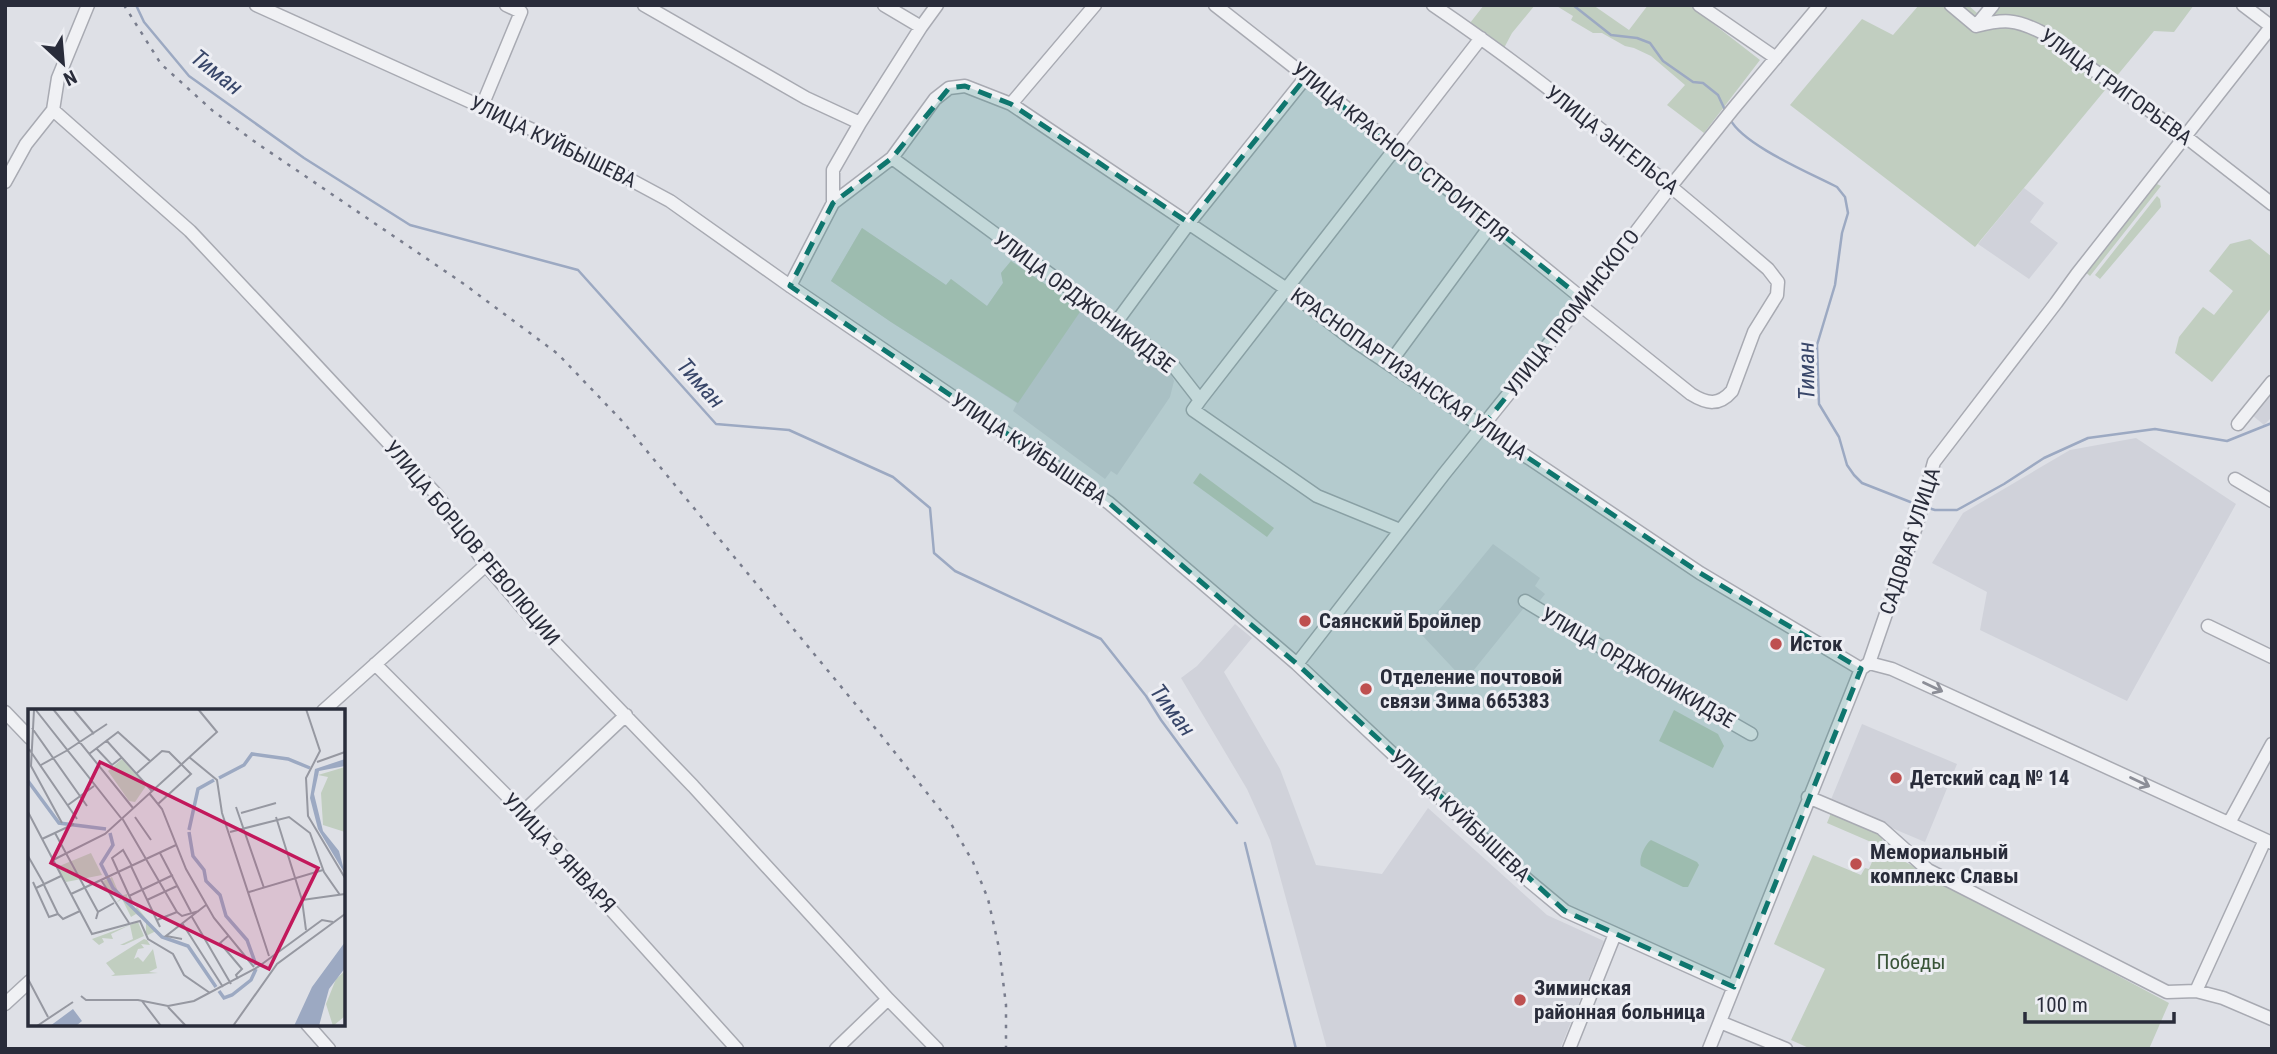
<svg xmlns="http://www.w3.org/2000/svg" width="2277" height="1054" font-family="'Roboto Condensed',sans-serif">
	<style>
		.built { fill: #d0d2da }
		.green { fill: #c1cec0 }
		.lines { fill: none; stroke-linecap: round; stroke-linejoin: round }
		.stream { stroke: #9ca9c2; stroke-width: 2.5 }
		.minor-casing { stroke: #a8aab2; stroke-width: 15 }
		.minor { stroke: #f0f1f4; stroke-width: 12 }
		.rail { stroke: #797d8d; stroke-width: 2.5; stroke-dasharray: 3.5 7; stroke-linecap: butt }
		.oneway { stroke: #8c8e97 }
		.marked { fill: #0f766e; fill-opacity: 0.2; stroke: #0f766e; stroke-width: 5; stroke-dasharray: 14 9; stroke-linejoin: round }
		.poi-dot { fill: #be5050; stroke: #edeef3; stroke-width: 2.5 }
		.labels { text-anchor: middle; stroke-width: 6; stroke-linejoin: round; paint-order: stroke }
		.street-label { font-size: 21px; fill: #292c3a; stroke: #edeef3 }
		.poi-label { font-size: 21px; font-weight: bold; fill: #292c3a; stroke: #edeef3; text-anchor: start }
		.park-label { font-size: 21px; fill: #395438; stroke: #edeef3 }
		.water-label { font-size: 23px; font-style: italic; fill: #384669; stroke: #edeef3 }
		.inset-river { fill: none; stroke: #9ca9c2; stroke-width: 3.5 }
		.inset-road { fill: none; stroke: #9698a1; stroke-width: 2 }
		.view { fill: #c2185b; fill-opacity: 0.15; stroke: #c2185b; stroke-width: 3.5 }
		.inset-edge { fill: none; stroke: #292c3a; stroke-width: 3.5 }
	</style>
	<rect width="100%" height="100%" fill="#dee0e6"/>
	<path class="built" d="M2024,188L2044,203L2030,222L2058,243L2029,279L1978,244Z
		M862,228L946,285L951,279L987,306L1003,283L1001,273L1011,261L1169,368L1174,381L1170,397L1117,475L1111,471L1105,479L1013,411L1017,403L891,322L831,281Z
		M2272,390V417L2264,425L2252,415Z
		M2136,438L2236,504L2127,701L1980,630L1987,592L1932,563L1963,513L2070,450Z
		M1493,544L1540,578L1535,586L1545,594L1538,603L1531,599L1465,681L1420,633Z
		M1235,624L1252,638L1224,672L1280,769L1316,865L1382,874L1428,808L1547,915L1604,941L1560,1049H1327L1270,840L1247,789L1181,678L1197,666Z
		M1862,724L1957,764L1925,842L1830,802Z"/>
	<path class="green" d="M1484,5H1535L1512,33L1504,48L1470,23Z
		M1555,5H1593L1629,30L1648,5H1689L1760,60L1704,133L1667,105L1685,85L1651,56L1634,48L1625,46L1602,33H1593L1571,20L1573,16Z
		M1919,5H1968L1977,13L1984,5H2194L2174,32L2154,31L1975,247L1790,105L1862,19L1893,35Z
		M2157,184L2161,186L2090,276L2083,270L2149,189Z
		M2157,196L2160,199L2161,207L2100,279L2095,275Z
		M862,228L946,285L951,279L987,306L1003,283L1001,273L1011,261L1082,309L1018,403L891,322L831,281Z
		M2250,239L2272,257V307L2212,382L2175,353L2179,337L2203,307L2214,315L2233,291L2209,271L2230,244Z
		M1200,473L1274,528L1267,537L1193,483Z
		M1674,710L1718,734L1724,746L1713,768L1659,741Z
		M1831,813L1882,835L1883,850L2169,1003L2149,1049H1811L1791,1040L1825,969L1774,944L1813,855L1861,875L1865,868L1869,869L1874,857L1871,856V842L1827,823Z
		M1651,840L1697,862L1699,865L1688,887H1683L1641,866C1638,859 1645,844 1651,840Z"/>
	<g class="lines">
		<path class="stream" d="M136,5L144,22L189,76L304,158L410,225L578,270L716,424L789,430L893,477L930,508L934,553L955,571L1101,639L1146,696L1161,720L1237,823
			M1573,5L1611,35L1637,38L1650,43L1663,61L1693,82L1703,83L1718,95L1725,110
			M1730,119C1743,145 1810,173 1837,187L1845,197L1848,213L1842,233L1835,285L1817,345L1819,404L1839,437L1847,465L1854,475L1862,483L1918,505
			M1925,507L1935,510H1957L2004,484L2044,458L2088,438L2155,429L2227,441L2272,423
			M1245,843L1296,1049"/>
		<g class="minor-casing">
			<path id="minor" d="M256,5L564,144L670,201L790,286L1109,503L1297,664L1523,876L1565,911L1734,987
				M644,5L806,98L860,123
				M884,5L921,27
				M1215,5L1396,147L1584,300
				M1433,5C1551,85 1661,177 1768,269L1778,282L1777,295L1754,332L1732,391C1719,406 1707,404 1691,394L1580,305
				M1699,5L1776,58
				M1951,5L1976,26C2004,19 2015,19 2041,32L2186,137L2272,204
				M2243,5L2272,27
				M1976,26L1993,5
				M1011,104L1095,5
				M482,106L521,12L506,5
				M53,110L190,231L301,349L437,495L486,565L534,621L693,786L888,999L937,1049
				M53,110L58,78L88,5
				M892,158L1172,364L1200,400L1193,410L1317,496L1400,530
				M5,182L26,144L53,110
				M833,203L892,158L935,99L949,88L965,86L1011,104L1285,288L1353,340L1700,573L1861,669
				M790,286L833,203V170L860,123L921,27L937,5
				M1115,324L1189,223L1306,77
				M1389,364L1491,225
				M1200,400L1481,38
				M2238,424L2272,382
				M2235,479L2272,501
				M1525,601L1626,662L1751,734
				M2208,626L2272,657
				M1869,663L1892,669L2272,843
				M375,664L523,812L737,1049
				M1297,664L1444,474L1584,300L1671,186L1733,109L1820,5
				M323,711L486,565
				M5,712L30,738
				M1808,797L1881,828L1928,870L2167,992L2196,991L2223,998L2272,1019
				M523,812L626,715
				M2229,823L2272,744
				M2196,991L2265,840
				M5,1004L30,981
				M1720,1022L1786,1049
				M307,1024L329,1049
				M836,1049L888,999
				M1569,1049L1615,934
				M1709,1049L1861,669L1869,663L1917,524L1934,462L2056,303L2077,274L2271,27"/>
		</g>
		<use href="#minor" class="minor"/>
		<path class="rail" d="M124,5L161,64L213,111L258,144L464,284L558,354L623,422L885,740L950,822L973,862L988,899L999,948L1006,1005V1049"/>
	</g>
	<defs><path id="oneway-shaft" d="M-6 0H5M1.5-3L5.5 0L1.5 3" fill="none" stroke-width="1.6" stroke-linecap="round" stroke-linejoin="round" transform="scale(1.75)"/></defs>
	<g class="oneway">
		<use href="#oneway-shaft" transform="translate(1933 687) rotate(25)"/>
		<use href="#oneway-shaft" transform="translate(2140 782) rotate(25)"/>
	</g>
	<path class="marked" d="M1306,77L1584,300L1482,427L1700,573L1861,669L1734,987L1565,911L1297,664L1109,503L790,286L833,203L892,158L949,88L965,86L1011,104L1189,223Z"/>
	<g class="poi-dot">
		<circle cx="1305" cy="621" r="7"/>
		<circle cx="1776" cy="644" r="7"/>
		<circle cx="1366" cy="689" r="7"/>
		<circle cx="1896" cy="778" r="7"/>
		<circle cx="1856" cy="864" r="7"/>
		<circle cx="1520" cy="1000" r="7"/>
	</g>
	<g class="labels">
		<g class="street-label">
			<text transform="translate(2116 87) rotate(36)" y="7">УЛИЦА ГРИГОРЬЕВА</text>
			<text transform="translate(1612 140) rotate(38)" y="7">УЛИЦА ЭНГЕЛЬСА</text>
			<text transform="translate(553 142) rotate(26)" y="7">УЛИЦА КУЙБЫШЕВА</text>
			<text transform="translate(1400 152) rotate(39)" y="7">УЛИЦА КРАСНОГО СТРОИТЕЛЯ</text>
			<text transform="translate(1084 302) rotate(37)" y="7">УЛИЦА ОРДЖОНИКИДЗЕ</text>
			<text transform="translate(1572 313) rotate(-52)" y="7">УЛИЦА ПРОМИНСКОГО</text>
			<text transform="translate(1409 374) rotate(35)" y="7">КРАСНОПАРТИЗАНСКАЯ УЛИЦА</text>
			<text transform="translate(1029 449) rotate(34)" y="7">УЛИЦА КУЙБЫШЕВА</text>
			<text transform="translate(1910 541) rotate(-72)" y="7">САДОВАЯ УЛИЦА</text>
			<text transform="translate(472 543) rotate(50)" y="7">УЛИЦА БОРЦОВ РЕВОЛЮЦИИ</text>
			<text transform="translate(1638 668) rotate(30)" y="7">УЛИЦА ОРДЖОНИКИДЗЕ</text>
			<text transform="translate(1460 816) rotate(43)" y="7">УЛИЦА КУЙБЫШЕВА</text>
			<text transform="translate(559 853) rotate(47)" y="7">УЛИЦА 9 ЯНВАРЯ</text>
		</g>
		<g class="poi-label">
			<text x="1319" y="628">Саянский Бройлер</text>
			<text x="1790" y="651">Исток</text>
			<text x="1380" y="684">Отделение почтовой<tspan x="1380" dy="24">связи Зима 665383</tspan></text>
			<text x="1910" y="785">Детский сад № 14</text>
			<text x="1870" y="859">Мемориальный<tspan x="1870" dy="24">комплекс Славы</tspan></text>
			<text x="1534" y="995">Зиминская<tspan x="1534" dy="24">районная больница</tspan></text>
		</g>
		<g class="park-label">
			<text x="1911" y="969">Победы</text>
		</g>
		<g class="water-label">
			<text transform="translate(217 72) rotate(38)" y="8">Тиман</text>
			<text transform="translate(1806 371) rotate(-91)" y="8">Тиман</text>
			<text transform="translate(701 383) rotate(48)" y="8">Тиман</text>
			<text transform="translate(1173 710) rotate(53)" y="8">Тиман</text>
		</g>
	</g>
	<g transform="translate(28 709)">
		<rect width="317" height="317" fill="#dee0e6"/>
		<path d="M94,50L118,77L107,93L101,92L80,62ZM317,58V123L295,116L293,84L300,68L290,66ZM63,144L74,166L38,173L29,158ZM84,168L92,187L99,185L100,196L106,201L109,198L128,222L118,227V212L108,205L103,208L94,190L88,194L92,190L86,181L81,184L75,172ZM110,213L116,227L96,236H92L105,230L102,216L83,225L85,230L74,229L76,233L71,236L64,230ZM116,230L119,231L122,236L113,235L124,239L113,235L116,239L110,240L106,250L110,248L115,253L125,240L129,259L121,263L130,264L83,267L87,265L78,254ZM317,262V307L305,317L298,295L308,270Z" fill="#c1cec0"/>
		<path d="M317,50V57L291,62L286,85L295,122L311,142L317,165L290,120L282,89L287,60ZM317,233V259L301,280L291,317H266L284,278ZM45,300L54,312L48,317H22Z" fill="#9ca9c2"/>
		<path class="inset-river" d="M191,69L216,56L224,45L260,50L282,59M0,72L31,114L78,120M161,121L170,80L186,71M161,123L165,147L176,161L178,172L192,186L198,207L219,231L228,256M82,124L85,136L73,155L85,179L134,228L160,237L188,278M191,282L196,289L204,286L223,271L228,260"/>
		<path class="inset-road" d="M7,0L93,109M25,0L105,99M45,0L66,25M278,0L292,42L278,69L280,107L317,169M6,1L3,57L34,114M4,19L59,97M78,31L124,82M68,39L84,56L93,49M1,40L49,110M38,42L79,15M61,45L90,23L122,52M161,48L189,71L194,104L241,247M289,53L317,43M13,56L38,42M109,64L134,42L141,43L163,65L130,95M121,84L134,100L158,160L186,209L226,258M40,96L66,77M208,98L236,179M0,103L64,225L112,212L120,230L145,245L156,266L182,284M213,104L248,94M107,108L123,131M248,108L274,191L278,221M94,109L149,203L154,207L171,202M202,123L261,108L282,124L296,163L312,186M27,124L70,203M14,130L46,115M132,144L163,203M0,147L16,175M25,151L77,125L189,23L170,0M103,157L132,218M104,157L95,141L84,149L104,193M73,171L101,214M5,173L21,208L30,205L35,210L52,202M16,176L30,205M8,179L33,167M221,183L295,161M43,185L148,136M101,187L145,166M119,191L149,177M274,191L317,185M164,208L203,275M68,210L70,203L86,194M129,211L149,203M154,214L195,278M200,227L192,234L214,260L208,266L210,270M154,230L138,227L178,196M0,270L20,308M53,287L58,291H110L140,297L166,292L230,258L294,211L305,213M114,292L133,317M140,298L158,317M9,317L45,293M205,317L249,255L317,205"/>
		<path class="view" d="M72,53L290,159L241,260L23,154Z"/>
		<rect width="317" height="317" class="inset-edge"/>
	</g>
	<rect width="2277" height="1054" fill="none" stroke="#292c3a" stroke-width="14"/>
	<g transform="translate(63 63) rotate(154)" stroke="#edeef3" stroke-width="5" paint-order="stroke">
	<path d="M0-5L12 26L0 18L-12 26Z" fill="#292c3a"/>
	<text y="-10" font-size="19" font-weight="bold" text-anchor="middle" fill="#292c3a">N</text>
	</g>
	<path d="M2025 1012v10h149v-10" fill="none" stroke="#292c3a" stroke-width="3.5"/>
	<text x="2036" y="1012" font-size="21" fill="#292c3a" stroke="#edeef3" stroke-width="5" paint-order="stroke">100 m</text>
</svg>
